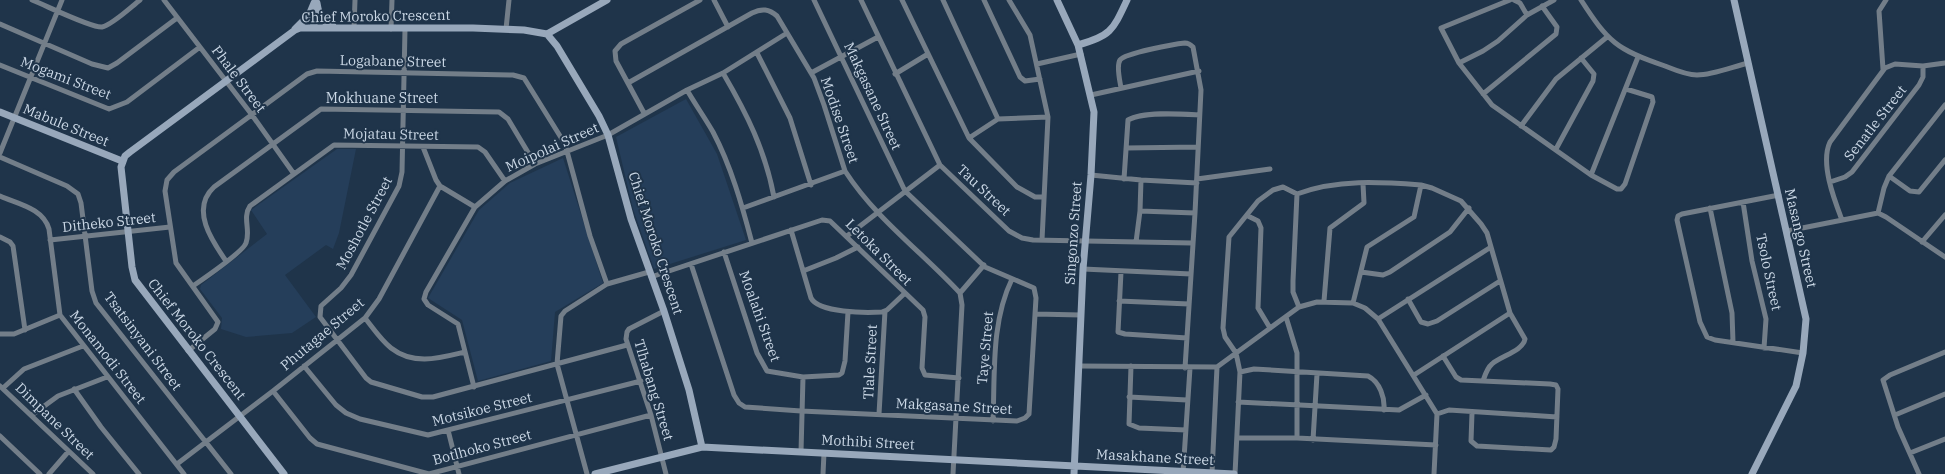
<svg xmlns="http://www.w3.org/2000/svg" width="1945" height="474" font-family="'IBM Plex Serif',serif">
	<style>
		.built { fill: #253e5a }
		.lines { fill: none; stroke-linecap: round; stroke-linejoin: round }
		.street { stroke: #737e89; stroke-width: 5 }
		.secondary { stroke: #98a8bb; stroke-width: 7 }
		.labels { text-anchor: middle; stroke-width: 4; stroke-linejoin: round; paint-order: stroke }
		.street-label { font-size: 14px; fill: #cbd8e6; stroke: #1f344a }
	</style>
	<rect width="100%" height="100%" fill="#1f344a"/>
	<path class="built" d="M686,99L717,154L746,240L654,269L633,209L616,137Z
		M337,149H356L339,233L333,249L326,245L285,275L316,317L292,333L246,337L221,329L222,318L200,289L201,285L267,234L251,210Z
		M563,158L603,283L555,312L551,361L478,381L462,320L428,298L479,210L510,183Z"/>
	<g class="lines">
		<path class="street" d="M32,0C45,5 91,28 102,27C112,25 131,7 140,0
			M164,0L252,115L294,174
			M714,0L728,27
			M861,0L940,165L1009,231L1022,238L1033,240L1192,243
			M902,0L969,138L1017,187L1035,197H1044
			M943,0L998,119
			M984,0L1020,77L1025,81L1040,79
			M1009,0L1030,35L1048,117L1042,240
			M1510,0L1441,28L1459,63L1492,105L1591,175L1617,189H1621L1625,184L1653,102L1652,97L1626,89
			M1514,0L1520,3L1527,15
			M1581,0C1608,42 1617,50 1665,66C1675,70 1686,75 1697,75C1713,75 1732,67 1748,63
			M0,24L92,64L108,68L117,63L177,18
			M354,28L355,0
			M391,29L392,0
			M405,29L402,172L399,186L351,275L341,288L321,306L320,317L366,378L371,382L422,397H433L627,345
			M506,29L509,0
			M757,53L790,118L811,185
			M1459,63L1483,51L1498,41L1527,15L1554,0
			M1037,64L1081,54
			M0,65L109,109L127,102L200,47
			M1883,69L1879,11L1886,0
			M723,73C747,114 765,150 774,197
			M811,73L878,37
			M895,74L928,54
			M628,83L752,13C762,8 769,9 777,16L814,78L824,105L845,171C876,219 922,252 960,293L962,305L953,474
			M1121,88C1120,81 1116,66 1120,60C1125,53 1175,44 1185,43C1189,43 1191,45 1193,47L1201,90L1195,213L1185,368
			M687,90C695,104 705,118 713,132C731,166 742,205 752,243
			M1483,94L1556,34L1557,27L1542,6
			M1091,95L1199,71
			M644,113L616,61L615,51L621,44L700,0
			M1521,126L1556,79L1607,37
			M969,138L998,119L1048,117
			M423,147L436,180L440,186L475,207
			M1126,148L1198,147
			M1556,149L1593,81L1594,74L1581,58
			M0,153L62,0
			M0,157L67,186L78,194L81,203L92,291L96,303L231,474
			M1091,175L1141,180L1197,183
			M1591,175L1638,57
			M1889,176L1910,191L1919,192L1945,160
			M1124,179L1128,120C1143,111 1182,114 1199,115
			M1197,179L1270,169
			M1830,182L1845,177L1852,172L1919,85L1923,77V66
			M1297,194C1337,179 1380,182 1421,185L1432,188L1461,201L1481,224L1487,233L1491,247L1510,313L1525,339C1523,351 1501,356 1492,364C1487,368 1485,375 1483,381
			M1297,194L1293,281V292L1299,307
			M1779,195L1682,214L1678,216L1677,220L1700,322L1707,337L1715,340L1803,353
			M0,196C18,204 43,208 49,229L60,315L184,474
			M1743,202L1752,261L1766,319L1764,348
			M743,208L845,171
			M1710,208L1732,313L1733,342
			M1140,211L1195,213
			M1878,213L1884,188L1889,176L1945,105
			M1248,216L1258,221L1261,228L1258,308L1270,328
			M1842,220C1834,199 1820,163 1830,142L1885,68L1895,64L1923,66L1945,63
			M791,230L811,298C819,313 866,313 882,312L887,310L904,294
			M1787,231L1878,213L1886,217L1945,257
			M847,236L940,165
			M0,237L10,242L13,246L25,330
			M50,240L170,227
			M1136,242L1140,211L1141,180
			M1922,242L1945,215
			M724,252L757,353L767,371L803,377L839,375L842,373L845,361L848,312
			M226,261C212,241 190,209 214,187L321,109L499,112L508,119L535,164
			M691,264L734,395L739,403L745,407L801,411L1017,421L1025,418L1029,414L1036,298L1034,288L985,267L905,191L814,0
			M1083,269L1191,274
			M803,271L836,258L858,247
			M1121,272L1118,332L1125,334L1187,338
			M1361,272L1383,275L1390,272L1450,232L1469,208
			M651,277L822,220L830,221L923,310L925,317L922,368L925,375L959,378
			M193,286C203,279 243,252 246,243C251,230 242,218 250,206L334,145L478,147L485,152L505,181
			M960,293L984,265
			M1408,299L1421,322L1428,324L1437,321L1500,281
			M1119,301L1189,304
			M1324,301L1330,228L1364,203L1363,184
			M1353,303L1367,247L1414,217L1421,185
			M664,311L629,329L627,332L626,339L651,415L666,474
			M1035,314L1081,315
			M1286,317L1297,353V438
			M365,318C373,328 381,340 391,348C414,366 440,358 465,352
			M1378,319L1491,247
			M0,334H14L60,315
			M188,351L215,329L218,322L176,263L165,191L167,180L174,172L307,74L317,71L513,75L524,78L565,144L590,236L607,284
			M1443,356L1456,377L1461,380L1550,384L1556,385L1558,389L1556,439L1554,447L1551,450L1477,446L1471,441L1472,413
			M304,366L336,405L346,413L360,419L428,435L641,381
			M1079,366L1217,367L1299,307L1317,302L1353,303L1365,308L1378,319L1437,414L1434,474
			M1131,366L1129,424L1139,428L1186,430
			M1240,372L1254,369L1368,376C1380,382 1385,398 1384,410
			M1414,375L1510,313
			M0,386L93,474
			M474,387L458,324L428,305L424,299L426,292L475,207L505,181L535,164L608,135L687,90L723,73L787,33
			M3,388L24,369L83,346
			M74,389L101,427L139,474
			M273,391L310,438L317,444L429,474L651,415
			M1129,397L1187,400
			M1238,402L1399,410L1426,395
			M879,414L885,311
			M1437,414L1449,410L1557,417
			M32,415L58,396L107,377
			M1895,415L1945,394
			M993,421C995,373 991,322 1012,279
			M448,430L459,474
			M0,436L40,474
			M1237,438H1297L1436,445
			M1313,440L1317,374
			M801,452L803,377
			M1910,453L1945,439
			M177,464L273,391L365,318L379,299L440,186
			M1183,473L1190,368
			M1212,473L1217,367
			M49,474L68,452
			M587,474L557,364L561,316L565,311L607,284L649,272
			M823,474L824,453
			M1235,474L1240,372L1236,353L1225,337L1223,328L1229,237L1258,201L1273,190L1283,187L1297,194
			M1919,474L1898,427L1883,380L1890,375L1945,352"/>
		<path class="secondary" d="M1057,0L1078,45L1094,112L1091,175L1083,269L1074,474
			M1734,0L1806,319L1803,353L1796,386L1752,474
			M317,3C319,15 321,22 333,26
			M314,6V28
			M295,29L309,15L314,3
			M547,34L607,0
			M1078,45C1111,36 1113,30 1127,0
			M0,112L122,161
			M284,474L135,280L132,267L121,167L125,156L130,152L295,30L300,28H473L524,30L547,34L557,46L599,116L608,135L631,219L664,311L689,390L702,447
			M595,474L702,447L1234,474"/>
	</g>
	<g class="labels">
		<g class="street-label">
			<text transform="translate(376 16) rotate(-1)" y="5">Chief Moroko Crescent</text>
			<text transform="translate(393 61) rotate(1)" y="5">Logabane Street</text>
			<text transform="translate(66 78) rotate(21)" y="5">Mogami Street</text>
			<text transform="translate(239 79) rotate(53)" y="5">Phale Street</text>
			<text transform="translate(873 96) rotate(65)" y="5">Makgasane Street</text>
			<text x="382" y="103">Mokhuane Street</text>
			<text transform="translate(840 120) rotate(71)" y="5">Modise Street</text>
			<text transform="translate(1875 123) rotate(-52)" y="5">Senatle Street</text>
			<text transform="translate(66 125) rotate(22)" y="5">Mabule Street</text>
			<text transform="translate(391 134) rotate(1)" y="5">Mojatau Street</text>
			<text transform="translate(552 147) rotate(-24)" y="5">Moipolai Street</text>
			<text transform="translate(984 190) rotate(43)" y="5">Tau Street</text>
			<text transform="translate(109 222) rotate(-6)" y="5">Ditheko Street</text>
			<text transform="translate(364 223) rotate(-62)" y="5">Moshotle Street</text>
			<text transform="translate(1073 233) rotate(-86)" y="5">Singonzo Street</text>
			<text transform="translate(1801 238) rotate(77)" y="5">Masango Street</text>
			<text transform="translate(656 243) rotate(72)" y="5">Chief Moroko Crescent</text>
			<text transform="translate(879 252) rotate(45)" y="5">Letoka Street</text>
			<text transform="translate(1769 272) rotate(78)" y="5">Tsolo Street</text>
			<text transform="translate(760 316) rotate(70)" y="5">Moalahi Street</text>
			<text transform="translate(322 334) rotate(-40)" y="5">Phutagae Street</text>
			<text transform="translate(197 339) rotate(52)" y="5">Chief Moroko Crescent</text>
			<text transform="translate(143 341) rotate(53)" y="5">Tsatsinyani Street</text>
			<text transform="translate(985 348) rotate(-85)" y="5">Taye Street</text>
			<text transform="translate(108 357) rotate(52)" y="5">Monamodi Street</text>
			<text transform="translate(870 362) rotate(-87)" y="5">Tlale Street</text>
			<text transform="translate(654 390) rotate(73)" y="5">Tlhabang Street</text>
			<text transform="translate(954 406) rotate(3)" y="5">Makgasane Street</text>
			<text transform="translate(482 409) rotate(-14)" y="5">Motsikoe Street</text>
			<text transform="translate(55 421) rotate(44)" y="5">Dimpane Street</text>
			<text transform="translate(868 442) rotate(3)" y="5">Mothibi Street</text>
			<text transform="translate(482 447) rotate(-15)" y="5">Botlhoko Street</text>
			<text transform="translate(1155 457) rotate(3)" y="5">Masakhane Street</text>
		</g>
	</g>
</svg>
